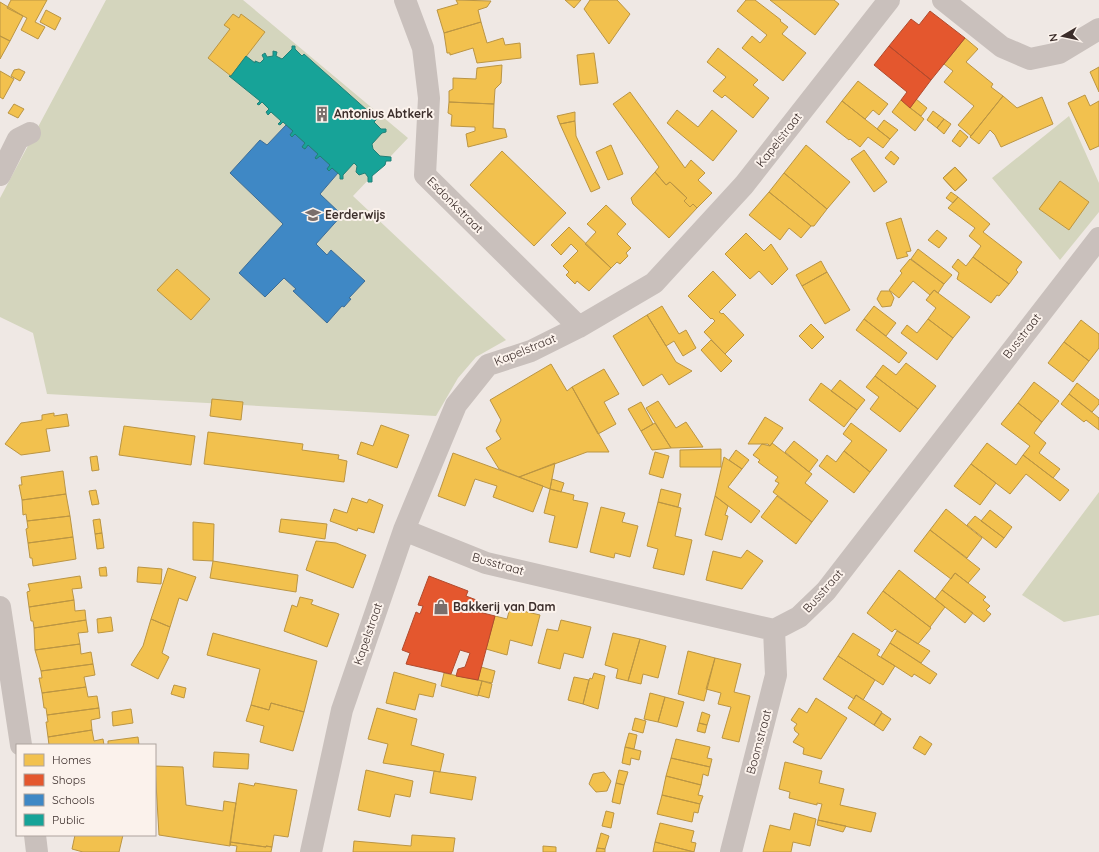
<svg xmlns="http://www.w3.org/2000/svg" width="1099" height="852" font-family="Quicksand,sans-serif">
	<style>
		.green { fill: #d4d5bd }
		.homes { fill: #f2c14e; stroke: #bb9543 }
		.shops { fill: #e4572e; stroke: #b14a2d }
		.schools { fill: #3f88c5; stroke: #3e6d96 }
		.public { fill: #17a398; stroke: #228077 }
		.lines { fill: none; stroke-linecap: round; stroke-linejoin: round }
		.street { stroke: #c9c0bc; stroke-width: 22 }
		.labels { text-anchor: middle; stroke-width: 4; stroke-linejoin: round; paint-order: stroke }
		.poi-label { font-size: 12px; font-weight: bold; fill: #3b2d2a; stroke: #fbf2ec; text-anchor: start }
		.street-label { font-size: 12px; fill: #3b2d2a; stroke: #fbf2ec }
	</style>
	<rect width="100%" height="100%" fill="#efe8e4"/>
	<path class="green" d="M106,0H243L408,138L353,196L506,340L476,357L458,378L436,416L47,394L33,333L0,317V198Z
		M1069,116L1099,183V212L1060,260L992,178Z
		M1099,492V615L1064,622L1022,595Z"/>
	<path class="homes" d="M11,0H47L35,22L45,27L38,39L21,30L27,18L7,8Z
		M456,0L491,1L487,7L478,10L481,22L444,33L437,10L458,4Z
		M565,0H581L574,8Z
		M590,0H617L630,14L609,44L584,9Z
		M746,0H755L781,20L780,21L788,27L782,34L806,53L783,81L742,48L752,36L760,43L767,35L737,11Z
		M770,0H834L839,4L815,35Z
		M0,2L23,16L10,41L0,36Z
		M46,10L61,18L55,30L40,22Z
		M233,14L239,18L241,14L265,32L231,76L208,58L230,29L224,25Z
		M481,22L487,43L503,38L505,45L520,43L521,58L477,63L473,48L450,55V53H447L444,33Z
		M0,36L10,41L0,59Z
		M965,38L978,49L966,62L993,84L991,87L1003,96L971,136L958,125L974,106L944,82L953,71L944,64Z
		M718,48L758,80L753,85L769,98L753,118L725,95L722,98L713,91L726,77L707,62Z
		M594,53L598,83L580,85L577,55Z
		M502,65L501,83L495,89L494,104L449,102V91L453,89V78L476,79L477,68Z
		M1099,67V92L1090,72Z
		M19,69L25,72L20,81L11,76L14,70Z
		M0,71L14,79L3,99L0,97Z
		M858,81L888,104L879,115L873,110L865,119L842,101Z
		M630,92L685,168L691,160L705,173L698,180L712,193L697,208L693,204L690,207L684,201L687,198L670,182L666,185L655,172L659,167L613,104Z
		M1085,95L1090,106L1099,101V146L1090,150L1068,103Z
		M1003,96L1017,108L1042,97L1053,124L1001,147L995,135L990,130L979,144L970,137Z
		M916,99L927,108L921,116L910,108Z
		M901,100L924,119L915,131L892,112Z
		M842,101L890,139L883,148L868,137L860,147L850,139L849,140L826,122Z
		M449,102L494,104L493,128L505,129L507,137L468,147L466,134L475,131V127L451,126L452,115L448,113Z
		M14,104L24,109L18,118L8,113Z
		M677,110L698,127L712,110L737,131L713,161L667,123Z
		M933,111L944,119L937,128L927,120Z
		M575,112V121L560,124L557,116Z
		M944,119L951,124L944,134L937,128Z
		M884,120L898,130L890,139L877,129Z
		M575,121L576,136L600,188L591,192L560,124Z
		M960,130L968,137L960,147L952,141Z
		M611,145L623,174L608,180L596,152Z
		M806,145L850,182L827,209L784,173Z
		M864,150L887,182L874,192L851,159Z
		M502,151L566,213L534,246L470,185Z
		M891,151L899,158L894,165L885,158Z
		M955,167L967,180L955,191L943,178Z
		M955,167L967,180L955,191L943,178Z
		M655,172L666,185L670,182L687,198L684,201L690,207L693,204L697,208L669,238L633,204L631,198Z
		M784,173L827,209L814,226H811L769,192Z
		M1060,181L1089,202L1069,230L1039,209Z
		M769,192L811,226L801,238L789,228L780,240L749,215Z
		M951,192L958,197L953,203L946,198Z
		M958,197L990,224L983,232L1022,262L1016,270L1018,272L1009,284L973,257L981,246L969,236L975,228L948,208Z
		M606,205L626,224L617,234L631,248L626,253L628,256L620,264L617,262L611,268L585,244L596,232L587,224Z
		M901,218L911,251L906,252L908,256L897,259L886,223Z
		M569,227L611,268L589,291L577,281L575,284L566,275L569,272L563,266L578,251L571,244L561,255L551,245Z
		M937,230L947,238L939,248L928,240Z
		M746,233L764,251L771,244L788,269L772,285L759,271L750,279L725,254Z
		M918,249L952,275L944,284L911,259Z
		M973,257L1009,284L999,296L997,295L991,303L957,279L959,273L952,267L958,259L966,266Z
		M910,259L944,284L938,293L934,290L930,295L913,281L899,298L889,290L902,273L900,271Z
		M821,261L827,272L802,286L796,275Z
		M177,269L210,299L191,320L157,290Z
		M713,271L736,295L719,312L722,314L723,313L744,335L725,354L704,332L715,321L712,318L711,319L688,296Z
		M827,272L850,310L825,324L802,286Z
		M934,290L970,317L953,338L928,319L936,308L926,300Z
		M881,291H890L894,298L891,306L882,307L877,299Z
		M662,306L679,334L686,330L696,348L683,356L674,341L666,346L647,315Z
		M874,306L896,323L886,336L864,319Z
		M647,315L676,362L692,371L669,385L662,374L643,386L613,336Z
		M864,319L907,353L899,363L856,330Z
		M928,319L953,338L937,360L901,333L907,325L917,333Z
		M1081,320L1099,334V348L1089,361L1064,342Z
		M811,324L824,337L812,349L799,336Z
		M711,340L732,361L721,372L701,350Z
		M1064,342L1089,361L1073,382L1048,363Z
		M906,363L936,386L918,409L875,376L883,365L896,375Z
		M551,364L567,391L572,387L609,452H587L519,477L499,469L486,448L501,439L496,431L501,420L490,400Z
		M604,369L619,394L604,402L616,424L598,434L572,387Z
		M875,376L918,409L900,432L870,409L879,397L866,387Z
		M840,380L865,400L857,410L831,391Z
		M1034,382L1059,401L1042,422L1018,403Z
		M821,383L857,410L844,427L809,400Z
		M1077,383L1099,400V404L1092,412L1069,394Z
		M1069,394L1099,418V430L1086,420L1084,422L1061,404Z
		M212,399L243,402L241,420L210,416Z
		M658,401L676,428L686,422L703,447L671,448L646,408Z
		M641,402L653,424L641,431L628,409Z
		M1018,403L1042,422L1034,433L1046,443L1039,453L1060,469L1053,478L1023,455L1030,446L1001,424Z
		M54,413V416L67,414L69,426L46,429L50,451L21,455L5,444L21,423L42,420V415Z
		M765,417L783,428L770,446L768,444H748Z
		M655,423L671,448L652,450L641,431Z
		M851,423L887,450L870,472L844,451L852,441L843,434Z
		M381,425L409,435L397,468L357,454L361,442L373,446Z
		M124,426L195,436L191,465L119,455Z
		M208,432L303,444L302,450L339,455L338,459L347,461L344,482L204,464Z
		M794,441L818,460L809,472L785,452Z
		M772,443L812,474L805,483L828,501L812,522L773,492L779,483L775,481L778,477L758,462L760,460L753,455L762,444L770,446Z
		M987,443L1016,465L1023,455L1069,490L1060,501L1026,474L1010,494L971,464Z
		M721,449V467H680V450Z
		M736,450L749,460L742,469L729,460Z
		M844,451L870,472L854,493L819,466L827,455L836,462Z
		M655,452L669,456L663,478L649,474Z
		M453,453L543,486L533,512L493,497L497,486L475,479L465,506L438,496Z
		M97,456L99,470L92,471L90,457Z
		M724,457L742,469L728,487L760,511L751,523L715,496Z
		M555,463L550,489L519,477Z
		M971,464L996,483L980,505L954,486Z
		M63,471L66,494L22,500L19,485H22L21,477Z
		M552,479L564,483L561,492L550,489Z
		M550,489L574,495L573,500L588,503L577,548L549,542L555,516L544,513Z
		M661,489L681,494L678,507L658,502Z
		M96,490L99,504L92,505L89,491Z
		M66,494L70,516L27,521L26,514L23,515L22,500Z
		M715,496L728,506L725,515L728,516L722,540L705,535Z
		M777,496L812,522L796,544L761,517Z
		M352,498L367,503L369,499L383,505L374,533L358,528L357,531L330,521L334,509L347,513Z
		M658,502L681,508L675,536L692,540L684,575L653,568L658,549L647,546Z
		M601,507L625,513L622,522L638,526L630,557L615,553L614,558L590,552Z
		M946,509L982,538L967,558L930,530Z
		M990,510L1012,527L1004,538L981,521Z
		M70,516L73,537L28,543L26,529L28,528L27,521Z
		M975,516L1004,538L996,548L967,525Z
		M100,519L102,533L95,534L93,520Z
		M281,519L327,524L325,539L279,532Z
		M193,522L214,524L213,561L193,560Z
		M930,530L980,569L968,583L955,573L951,579L914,551Z
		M102,533L104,548L97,549L95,534Z
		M73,537L76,559L33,566L32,558H30L28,543Z
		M316,541L336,543L366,555L353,588L306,570Z
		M747,550L763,561L742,589L706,580L713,551L741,558Z
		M213,561L298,575L296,592L210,578Z
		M106,567L107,576H100L99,568Z
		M138,567L162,569L161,584L137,582Z
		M168,568L196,577L187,601L179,598L170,627L151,619Z
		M899,570L945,607L930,627L883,591Z
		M955,573L986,597L983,600L990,606L986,610L991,614L984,622L942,590Z
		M80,576L82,588L72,589L74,600L29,607L27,592L30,591L28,584Z
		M942,590L973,613L965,623L935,599Z
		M883,591L931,628L918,644L895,629L892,632L867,613Z
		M300,597L313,600L311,604L339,614L327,647L284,631L292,605L297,607Z
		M74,600L75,611L85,610L86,620L34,628L33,621H31L29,607Z
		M510,608L540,615L532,646L510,640L507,655L486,649L495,616L507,619Z
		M111,617L113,631L98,633L97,619Z
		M151,619L170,627L162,653L169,657L158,679L131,665L143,646Z
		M86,620L88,632L78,633L80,644L35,650L34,628Z
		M561,620L591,627L583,658L564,653L560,669L538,663L547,629L558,631Z
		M897,631L930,651L921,663L890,643Z
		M213,633L317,661L304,712L271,703L269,710L251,705L260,669L207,655Z
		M613,633L640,639L628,681L616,678L618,669L605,665Z
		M853,633L880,650L877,655L895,666L883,685L838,656Z
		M640,639L666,646L658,678L643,674L641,684L628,681Z
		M890,643L937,674L930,684L914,674L912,677L881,657Z
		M80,644L81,654L91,652L93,664L41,671L35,650Z
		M688,651L715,658L704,701L678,694Z
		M838,656L875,680L863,700L856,695L854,699L823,679Z
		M715,658L741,664L734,692L750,696L739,742L722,738L731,707L718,704L721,693L706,689Z
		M93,664L95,675L84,677L86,687L42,693L39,678H42L41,671Z
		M481,667L495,671L492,683L478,680Z
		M394,672L436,684L433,697L419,694L415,710L386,703Z
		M444,673L482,681L478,696L441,686Z
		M594,673L605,676L598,709L583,704L589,680L590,678L592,679Z
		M574,677L589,680L583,704L568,700Z
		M482,681L492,684L489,698L478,695Z
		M174,685L186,688L184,698L171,694Z
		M86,687L88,697L97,696L99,708L47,715L46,708H44L42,693Z
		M650,693L665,697L658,722L644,719Z
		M856,695L882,712L874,725L848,708Z
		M665,697L684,702L677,727L658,722Z
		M816,698L847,718L821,759L803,754L804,748L793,742L799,734L795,731L794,728L797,724L791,720L799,708L807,713Z
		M271,703L304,712L293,751L260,742L264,726L246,721L251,705L269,710Z
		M99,708L100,718L91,720L92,730L48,737L46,722H48L47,715Z
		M377,708L417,719L411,745L444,754L440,772L383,763L388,744L368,739Z
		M131,709L133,723L113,726L112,712Z
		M702,712L710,715L707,725L699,723Z
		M882,713L891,719L883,731L874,725Z
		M635,718L646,721L643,733L632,730Z
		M699,723L707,725L705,733L697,731Z
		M92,730L94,741L103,739L104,745H49L48,737Z
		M629,733L637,735L634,749L625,747Z
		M920,736L932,744L925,755L913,748Z
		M138,737L139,745H108V741Z
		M676,739L710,747L707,758L712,759L710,767L671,758Z
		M625,747L641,751L639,760L631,758L630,765L622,763Z
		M214,752L249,754L248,769L213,767Z
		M671,758L710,767L708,776L703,774L701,785L666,776Z
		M785,762L822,771L819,783L844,789L840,805L876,813L871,832L818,820L822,804L817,803V805L789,798L790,792L779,789Z
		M155,766L183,767L186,805L223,811L224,801L236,803L230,846L159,835Z
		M366,770L413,781L410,797L395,794L390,817L358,810Z
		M619,770L628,772L624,785L616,783Z
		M434,771L476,777L472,800L430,793Z
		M604,772L611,781L607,791L596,792L589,784L593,774Z
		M666,776L701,785L698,795L703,796L700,804L662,795Z
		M239,783L254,786L255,783L297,790L288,837L274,835L272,847L266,846V847L230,842Z
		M616,783L624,785L620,804L612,802Z
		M662,795L700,804L698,813L694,812L692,822L657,814Z
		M606,811L614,813L611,828L602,826Z
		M794,813L816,819L810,846L793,842L791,852H763L770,825L790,830Z
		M818,820L846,826L843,832L817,825Z
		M660,823L694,831L691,842L696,843L694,852L655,842Z
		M601,833L609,836L605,849L597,848Z
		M75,835H123L119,852H83L72,849Z
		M412,835L455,838L453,852H353L354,841L411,846Z
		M230,842L266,847V846L272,847L271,852H236L237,846L230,845Z
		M655,842L694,852H653Z
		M543,846L556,847V852H543Z
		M597,848L605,849V852H596Z"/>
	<path class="shops" d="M930,11L965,38L931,80L889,46L911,19L919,25Z
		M889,46L931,80L910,108L901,100L907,92L874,65Z
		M429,576L468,591L466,596L479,601L475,611L495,616L478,680L456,676L458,669L465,667L470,653L460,650L451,674L406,664L410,653L402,650L416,612L420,614L423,606L418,605Z"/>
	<path class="schools" d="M286,125L293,131L290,135L292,137L295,134L305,143L302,147L305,149L308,145L318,154L315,158L316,159L320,156L330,165L327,169L329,171L332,168L338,173L320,194L342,215L316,244L327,255L331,250L365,281L349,298L351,299L344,307L342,306L327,323L293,291L296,289L284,278L265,297L239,273L283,224L230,173L260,140L267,145Z"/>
	<path class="public" d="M292,46H295V49L302,56L304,54L377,119L374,122L381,129H386V132L382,133L372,144L373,149L380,156L391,157V161H386L385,165L372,176V182H368V177L365,173L359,175L356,172L357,166L354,163L343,175V179H340V175L332,168L329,171L327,169L330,165L320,156L316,159L315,158L318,154L308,145L305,149L302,147L305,143L295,134L292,137L290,135L293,131L283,122L280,125L278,124L281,121L271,112L268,115L266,112L269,109L262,102L259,105L257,104L260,101L229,76H231L246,56L255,63V61L260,63L264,59L262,55L265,53L267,57L273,56V51L277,52L276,56L282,59L292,49Z"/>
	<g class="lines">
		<path class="street" d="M405,0L423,48L429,98L425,175L579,327
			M943,0L1002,47L1030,59L1059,53L1099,29
			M0,175L18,139L30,133
			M404,530L486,563L774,630L799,617L826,591L1099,238
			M0,607L21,745
			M35,835L37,852
			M311,852L342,710L404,530L456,405L488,365L531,351L579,327L654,283L744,185L889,0
			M731,852L776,675L774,630"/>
	</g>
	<defs>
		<g id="building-bare" transform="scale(1.2)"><path d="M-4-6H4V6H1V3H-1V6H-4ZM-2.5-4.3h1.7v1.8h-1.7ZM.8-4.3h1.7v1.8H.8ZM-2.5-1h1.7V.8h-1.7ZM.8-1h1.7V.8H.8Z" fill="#7a6e6b" stroke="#fbf2ec" stroke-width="2.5" paint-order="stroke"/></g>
		<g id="school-bare" transform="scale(1.2)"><path d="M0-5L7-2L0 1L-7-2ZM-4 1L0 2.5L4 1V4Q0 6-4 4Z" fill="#7a6e6b" stroke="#fbf2ec" stroke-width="2.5" paint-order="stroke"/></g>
		<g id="shop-bare" transform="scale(1.2)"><path d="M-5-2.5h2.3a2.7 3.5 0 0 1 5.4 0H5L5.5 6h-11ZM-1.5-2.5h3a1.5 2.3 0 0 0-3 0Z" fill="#7a6e6b" stroke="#fbf2ec" stroke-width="2.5" paint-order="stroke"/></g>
	</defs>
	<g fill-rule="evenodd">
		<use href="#building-bare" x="322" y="114"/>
		<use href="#school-bare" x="313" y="215"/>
		<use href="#shop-bare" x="441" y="607"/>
	</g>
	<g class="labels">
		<g class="poi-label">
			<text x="334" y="118">Antonius Abtkerk</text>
			<text x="325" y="219">Eerderwijs</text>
			<text x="453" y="611">Bakkerij van Dam</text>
		</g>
		<g class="street-label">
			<text transform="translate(779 140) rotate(-52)" y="4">Kapelstraat</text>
			<text transform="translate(455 205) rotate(45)" y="4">Esdonkstraat</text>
			<text transform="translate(1022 336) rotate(-52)" y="4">Busstraat</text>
			<text transform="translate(525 350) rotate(-22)" y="4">Kapelstraat</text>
			<text transform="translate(498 564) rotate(16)" y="4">Busstraat</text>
			<text transform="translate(823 591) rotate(-48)" y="4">Busstraat</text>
			<text transform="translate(368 634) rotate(-71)" y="4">Kapelstraat</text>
			<text transform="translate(759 742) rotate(-75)" y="4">Boomstraat</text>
		</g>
	</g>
	<rect x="16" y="744" width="140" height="92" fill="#fbf2ec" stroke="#aea39e"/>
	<rect x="24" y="754" width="20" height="12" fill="#f2c14e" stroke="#aea39e"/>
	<text x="52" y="764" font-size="12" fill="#3b2d2a">Homes</text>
	<rect x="24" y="774" width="20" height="12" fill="#e4572e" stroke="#aea39e"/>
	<text x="52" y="784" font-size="12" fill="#3b2d2a">Shops</text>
	<rect x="24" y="794" width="20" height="12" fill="#3f88c5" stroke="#aea39e"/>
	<text x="52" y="804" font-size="12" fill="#3b2d2a">Schools</text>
	<rect x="24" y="814" width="20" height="12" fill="#17a398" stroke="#aea39e"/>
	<text x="52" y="824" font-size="12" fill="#3b2d2a">Public</text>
	<g transform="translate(1063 36) rotate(261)" stroke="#fbf2ec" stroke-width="3" paint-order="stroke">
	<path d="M0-3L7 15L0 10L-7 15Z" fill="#3b2d2a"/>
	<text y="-6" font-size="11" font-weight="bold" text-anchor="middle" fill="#3b2d2a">N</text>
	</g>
</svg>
